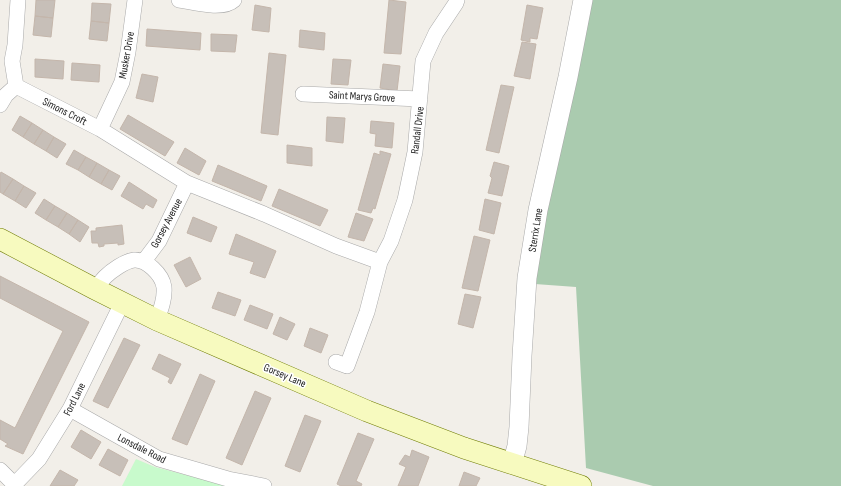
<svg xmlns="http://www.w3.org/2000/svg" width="841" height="486" font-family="'Sofia Sans Condensed',sans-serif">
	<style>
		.cemetery { fill: #aacbaf }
		.park { fill: #c8facc }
		.building { fill: #c7bfb8; stroke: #c4b6ab }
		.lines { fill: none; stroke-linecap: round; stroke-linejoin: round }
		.minor-casing { stroke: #a9a9a9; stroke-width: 16 }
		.tertiary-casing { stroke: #a9a9a9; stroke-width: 20 }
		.secondary-casing { stroke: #707d05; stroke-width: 22 }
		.minor { stroke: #fff; stroke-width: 15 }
		.tertiary { stroke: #fff; stroke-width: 19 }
		.secondary { stroke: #f7fabf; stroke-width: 21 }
		.labels { text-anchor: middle; stroke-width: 3; stroke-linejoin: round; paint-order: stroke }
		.street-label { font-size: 11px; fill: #222; stroke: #fff }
	</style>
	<rect width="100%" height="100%" fill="#f2efe9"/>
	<path class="cemetery" d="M590,0H841V486H653L586,468L576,287L535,284L545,217Z"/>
	<path class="park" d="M136,459L155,467L229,486H122Z"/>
	<path class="building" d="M36,0H55L53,18L35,16Z
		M389,0L406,2L401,54L384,53Z
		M92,3L111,4L109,23L91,21Z
		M255,5L271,8L269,32L252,30Z
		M527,5L543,8L537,39L530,38V42L521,40Z
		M35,16L53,18L51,37L33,35Z
		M91,21L109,23L107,41L89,39Z
		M147,29L201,33L200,50L146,46Z
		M300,30L325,33L324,50L299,47Z
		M211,34L237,35L235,52L211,51Z
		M522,42L536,44L530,79L514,76Z
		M269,53L286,55L278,135L261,133Z
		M35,59L64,61L63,79L35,77Z
		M333,59L351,60L348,85L331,84Z
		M72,63L100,65L99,82L71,80Z
		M383,64L400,66L397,91L380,88Z
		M142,74L158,77L153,102L136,98Z
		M501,85L514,87L499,153L486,150Z
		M128,115L174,142L165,156L120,129Z
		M20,116L32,123L23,137L12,130Z
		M327,117L345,118L343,143L326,141Z
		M371,121L394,123L392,148L375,146L376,134L370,133Z
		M32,123L43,130L34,144L23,137Z
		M43,130L54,137L46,151L34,144Z
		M54,137L66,144L57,158L46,151Z
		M287,145L312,148V166L287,163Z
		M185,148L206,161L199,175L177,163Z
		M74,150L86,157L78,170L66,164Z
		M380,151L391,154L375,209L373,208L371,213L358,210L374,153L380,155Z
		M86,157L97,163L89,177L78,170Z
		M494,162L509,166L502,196L488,193L492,178L490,176Z
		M97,163L109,170L101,184L89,177Z
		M218,165L267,186L261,201L212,181Z
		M109,170L120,176L112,190L101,184Z
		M1,172L13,179L3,194L0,192V174Z
		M13,179L24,186L15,201L3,194Z
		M129,182L157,200L153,208L146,204L143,209L121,196Z
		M24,186L36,193L26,208L15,201Z
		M279,189L328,210L320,226L272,206Z
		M44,199L55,206L46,220L35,213Z
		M485,199L501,203L494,234L479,230Z
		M55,206L67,213L58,227L46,220Z
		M67,213L78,220L69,234L58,227Z
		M356,213L373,219L364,241L348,237Z
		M193,217L217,227L211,242L187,233Z
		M78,220L89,227L80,242L69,234Z
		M122,225L124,244L118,245V243L104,244V246L99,247L98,243H92L91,231H96V228Z
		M236,234L276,251L265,278L250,273L254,262L229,254Z
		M474,236L490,240L478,291L462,288Z
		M190,257L201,279L186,287L174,265Z
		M0,276L89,322L23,454L5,446L8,444L0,439V420L15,428L63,331L0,298Z
		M218,292L241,300L235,316L212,308Z
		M465,294L481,297L473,328L458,324Z
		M250,305L273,314L267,329L244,320Z
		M280,317L295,324L287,340L273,334Z
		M310,328L328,335L321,353L304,346Z
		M124,338L140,345L108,408L93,401Z
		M159,354L181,364L171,384L168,382L170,378L152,369Z
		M200,374L215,381L187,445L172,439Z
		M255,391L271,398L242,465L226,458Z
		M305,415L321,421L300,472L285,466Z
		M81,430L101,442L91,459L71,447Z
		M358,433L374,439L356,481L362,484L361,486H341L337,484Z
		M108,449L128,460L120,476L99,465Z
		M412,450L429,457L418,486H398L406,467L399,464L405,455L410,457Z
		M60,470L78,480L74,486H50Z
		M464,472L480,478L476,486H459Z"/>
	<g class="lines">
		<g class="minor-casing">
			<path id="minor" d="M18,0L15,45L12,61L16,86L100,129L187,183L264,214L336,246L380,262L391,241L405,200L415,152L423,61L436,33L456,3L457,0
				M179,0C193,2 222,11 234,0
				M303,94L420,99
				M0,105L6,95L16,86
				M100,129L122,82L128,52L135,0
				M144,261L159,241L187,183
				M95,289C98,286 101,281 105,277C111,271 125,261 134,260C146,259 162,274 164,287C165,298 161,309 157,320
				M336,362L347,366L367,312L380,262
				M70,409L159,459L228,479L264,486
				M0,470L14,484
				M13,486L39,459L70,409L122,303"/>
		</g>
		<g class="tertiary-casing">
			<path id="tertiary" d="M512,464L517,446L519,427L522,356L527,278L538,210L568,77L583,0"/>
		</g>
		<g class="secondary-casing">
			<path id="secondary" d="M0,239L95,289L157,320L367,411L464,448L581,486"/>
		</g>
		<use href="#minor" class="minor"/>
		<use href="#tertiary" class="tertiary"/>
		<use href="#secondary" class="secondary"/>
	</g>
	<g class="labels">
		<g class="street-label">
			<text transform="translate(126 55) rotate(-80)" y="4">Musker Drive</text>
			<text transform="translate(362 96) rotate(3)" y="4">Saint Marys Grove</text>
			<text transform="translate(65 111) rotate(27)" y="4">Simons Croft</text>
			<text transform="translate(417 130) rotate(-83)" y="4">Randall Drive</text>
			<text transform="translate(166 223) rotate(-62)" y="4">Gorsey Avenue</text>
			<text transform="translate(535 230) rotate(-81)" y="4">Sterrix Lane</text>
			<text transform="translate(285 375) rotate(23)" y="4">Gorsey Lane</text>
			<text transform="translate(74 399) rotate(-63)" y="4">Ford Lane</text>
			<text transform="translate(142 448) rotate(27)" y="4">Lonsdale Road</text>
		</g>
	</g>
</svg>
